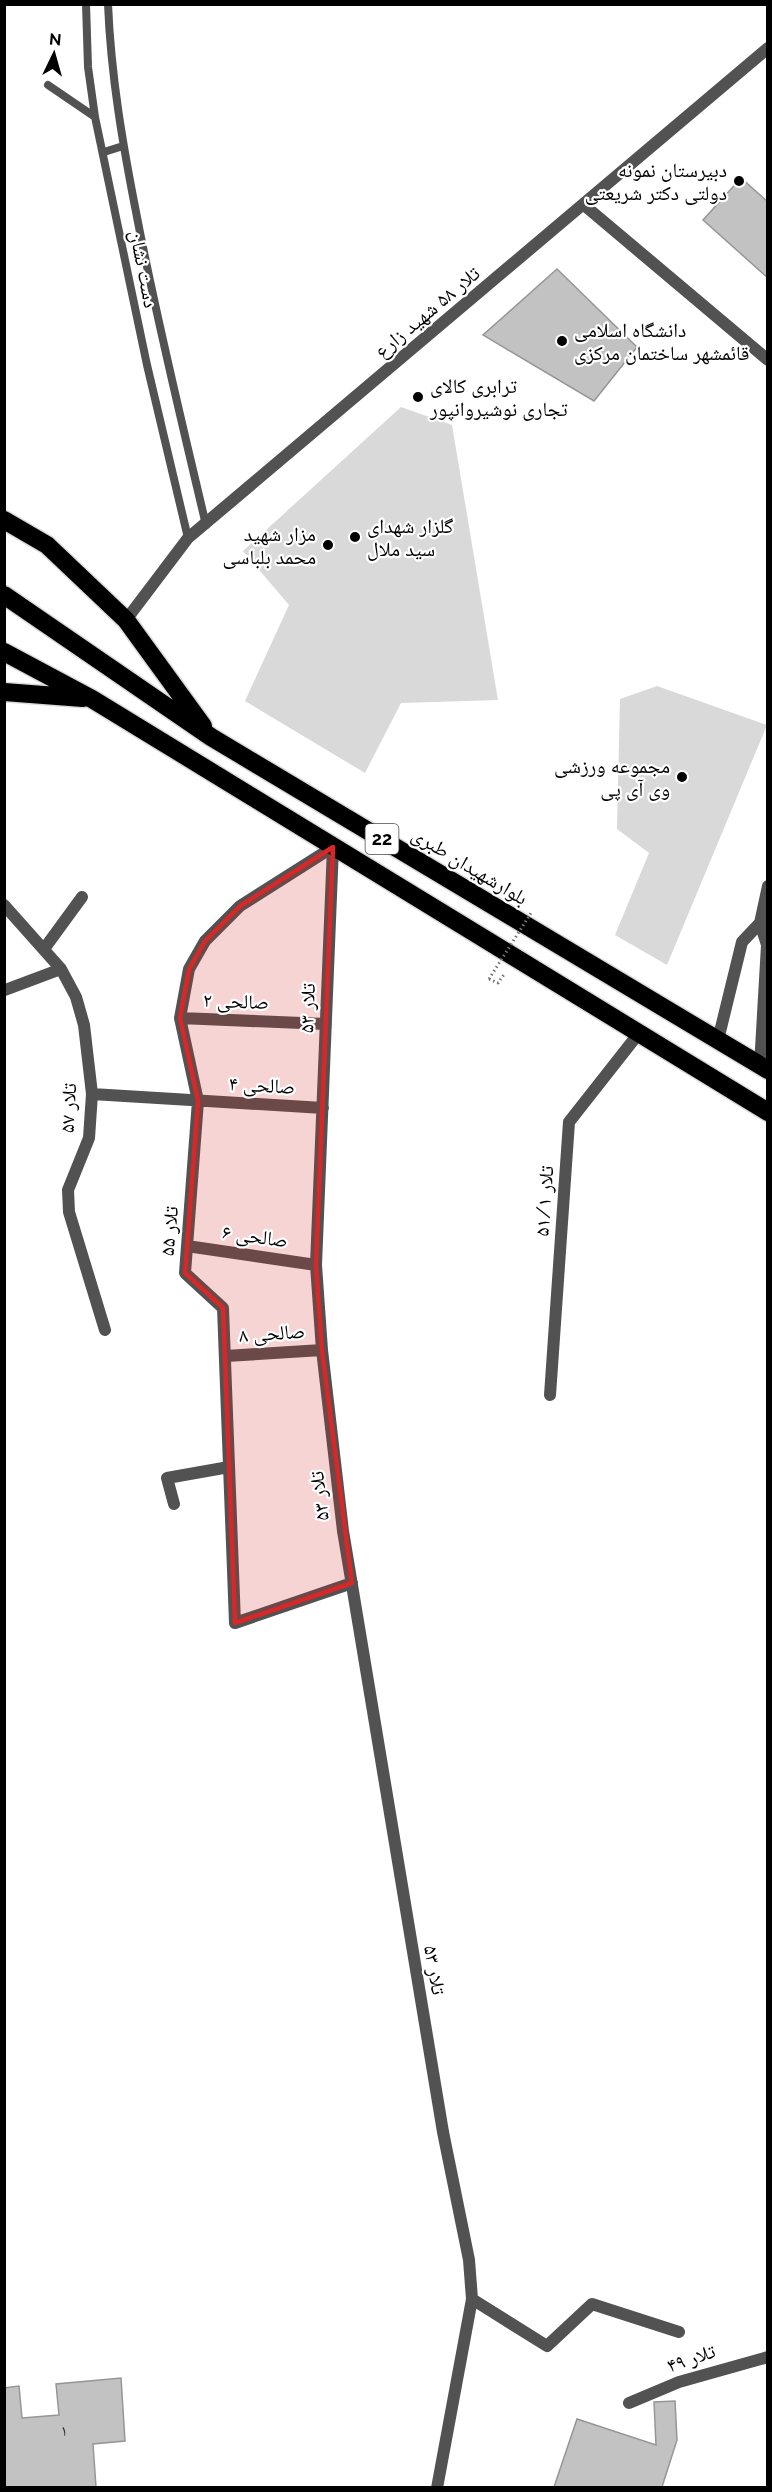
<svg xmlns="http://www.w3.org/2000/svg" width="772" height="2492" font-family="Raleway,'Noto Naskh Arabic',sans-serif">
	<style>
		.green { fill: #d9d9d9 }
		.building { fill: #c2c2c2; stroke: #969696; stroke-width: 1.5 }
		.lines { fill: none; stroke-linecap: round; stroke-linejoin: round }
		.highway-casing { stroke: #dbdbdb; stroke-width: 21 }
		.path { stroke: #747474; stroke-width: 3; stroke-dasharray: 1.5 3; stroke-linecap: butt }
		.lane { stroke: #525252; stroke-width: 8 }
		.street { stroke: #525252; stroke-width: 12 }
		.highway { stroke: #000; stroke-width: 18 }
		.path-bridge { stroke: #747474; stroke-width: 3; stroke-dasharray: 1.5 3; stroke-linecap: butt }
		.marked { fill: #d62828; fill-opacity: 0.2; stroke: #d62828; stroke-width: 4.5; stroke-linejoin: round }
		.poi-dot { fill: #000; stroke: #fff; stroke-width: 2 }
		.labels { text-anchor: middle; stroke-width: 4.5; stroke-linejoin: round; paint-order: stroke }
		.number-label { font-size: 16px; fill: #303030 }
		.shield { fill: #fff; stroke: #4c4c4c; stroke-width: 1.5 }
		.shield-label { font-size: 18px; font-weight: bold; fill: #000 }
		.poi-label { font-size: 20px; fill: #000; stroke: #fff; text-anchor: end }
		.street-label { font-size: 20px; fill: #000; stroke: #fff }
	</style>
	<rect width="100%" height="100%" fill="#fff"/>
	<path class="green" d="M401,407L452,425L498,700L401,703L365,773L245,701L289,605L243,551Z
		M657,686L767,725L667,965L615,935L649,853L617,829L620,699Z"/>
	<path class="building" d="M741,178L768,202V278L703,220Z
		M557,269L637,347L594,401L483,335Z
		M121,2378L125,2441L93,2444L96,2487H4V2388L19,2386L22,2418L59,2415L56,2384Z
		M675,2401L677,2440L662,2487H554L577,2419L656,2445L654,2402Z"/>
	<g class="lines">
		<g class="highway-casing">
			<path id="highway" d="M4,520L47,545L126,620L203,726
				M4,595L211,737L768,1070
				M4,652L92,699L768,1112
				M4,692L83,698"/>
		</g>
		<path class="path" d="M489,979L498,983L505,973"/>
		<path class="lane" d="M86,4L88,67L95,117L147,365L188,538
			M108,4C111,77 123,146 137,217C157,321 182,423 206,525
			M48,85L95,117
			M104,152L123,146"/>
		<path class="street" d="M584,205L768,360
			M126,620L188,538L768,48
			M333,847L316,1265L322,1350L343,1531L443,2132L469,2260L472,2299L437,2488
			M333,847L240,906L205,941L189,969L180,1018L198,1101L185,1273L223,1308L235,1623L352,1583
			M4,905L61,969L76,997L84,1025L92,1094L89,1138L68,1190L69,1212L105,1330
			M44,949L82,897
			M5,990L61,969
			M180,1018L326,1024
			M718,1040L742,942L760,923
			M760,1066L767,945L760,923L768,886
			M92,1094L323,1108
			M187,1246L316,1265
			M226,1356L322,1350
			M550,1395L569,1122L639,1033
			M174,1504L167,1478L229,1467
			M472,2299L547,2346L592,2304L679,2332
			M629,2403L679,2382L768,2357"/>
		<use href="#highway" class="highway"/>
		<path class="path-bridge" d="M489,979L531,913"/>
	</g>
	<path class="marked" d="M333,847L316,1265L322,1350L352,1583L235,1623L223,1308L185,1273L198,1101L180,1018L189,969L205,941L240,906Z"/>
	<g class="poi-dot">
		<circle cx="739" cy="181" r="6"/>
		<circle cx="562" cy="341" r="6"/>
		<circle cx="418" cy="397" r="6"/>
		<circle cx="355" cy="537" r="6"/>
		<circle cx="328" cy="545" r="6"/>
		<circle cx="682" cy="777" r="6"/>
	</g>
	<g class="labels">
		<g class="number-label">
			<text x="64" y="2436">۱</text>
		</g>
		<rect class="shield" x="365.5" y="824" width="33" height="30" rx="4.5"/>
		<g class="shield-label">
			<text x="382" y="845">22</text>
		</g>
		<g class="poi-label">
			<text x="727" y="177">دبیرستان نمونه<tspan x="727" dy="23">دولتی دکتر شریعتی</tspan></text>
			<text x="574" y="337" text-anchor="start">دانشگاه اسلامی<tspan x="574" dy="23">قائمشهر ساختمان مرکزی</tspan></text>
			<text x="430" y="393" text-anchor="start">ترابری کالای<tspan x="430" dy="23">تجاری نوشیروانپور</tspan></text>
			<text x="367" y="533" text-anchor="start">گلزار شهدای<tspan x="367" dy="23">سید ملال</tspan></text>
			<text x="316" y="541">مزار شهید<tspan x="316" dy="23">محمد بلباسی</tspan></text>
			<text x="670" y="773">مجموعه ورزشی<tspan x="670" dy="23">وی آی پی</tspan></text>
		</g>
		<g class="street-label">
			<text transform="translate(144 269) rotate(79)" y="7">دست نشان</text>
			<text transform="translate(427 312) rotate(-40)" y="7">تلار ۵۸ شهید زارع</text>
			<text transform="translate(470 866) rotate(31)" y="7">بلوارشهیدان طبری</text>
			<text transform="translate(236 1001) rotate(2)" y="7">صالحی ۲</text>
			<text transform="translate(307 1008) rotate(-88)" y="7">تلار ۵۳</text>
			<text transform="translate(262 1085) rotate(3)" y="7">صالحی ۴</text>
			<text transform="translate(68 1108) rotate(-87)" y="7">تلار ۵۷</text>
			<text transform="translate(544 1201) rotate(-86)" y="7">تلار ۵۱/۱</text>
			<text transform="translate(169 1231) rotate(-85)" y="7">تلار ۵۵</text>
			<text transform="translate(255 1236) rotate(8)" y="7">صالحی ۶</text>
			<text transform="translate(272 1333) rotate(-4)" y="7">صالحی ۸</text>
			<text transform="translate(319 1496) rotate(-97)" y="7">تلار ۵۳</text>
			<text transform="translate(435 1970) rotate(80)" y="7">تلار ۵۳</text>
			<text transform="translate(691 2358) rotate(-19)" y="7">تلار ۴۹</text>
		</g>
	</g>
	<rect width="772" height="2492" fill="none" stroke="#000000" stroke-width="12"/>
	<g transform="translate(54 54) rotate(5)" stroke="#ffffff" stroke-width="4.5" paint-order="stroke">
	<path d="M0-4.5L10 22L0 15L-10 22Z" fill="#000000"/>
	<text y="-9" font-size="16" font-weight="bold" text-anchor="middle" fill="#000000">N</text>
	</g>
</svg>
